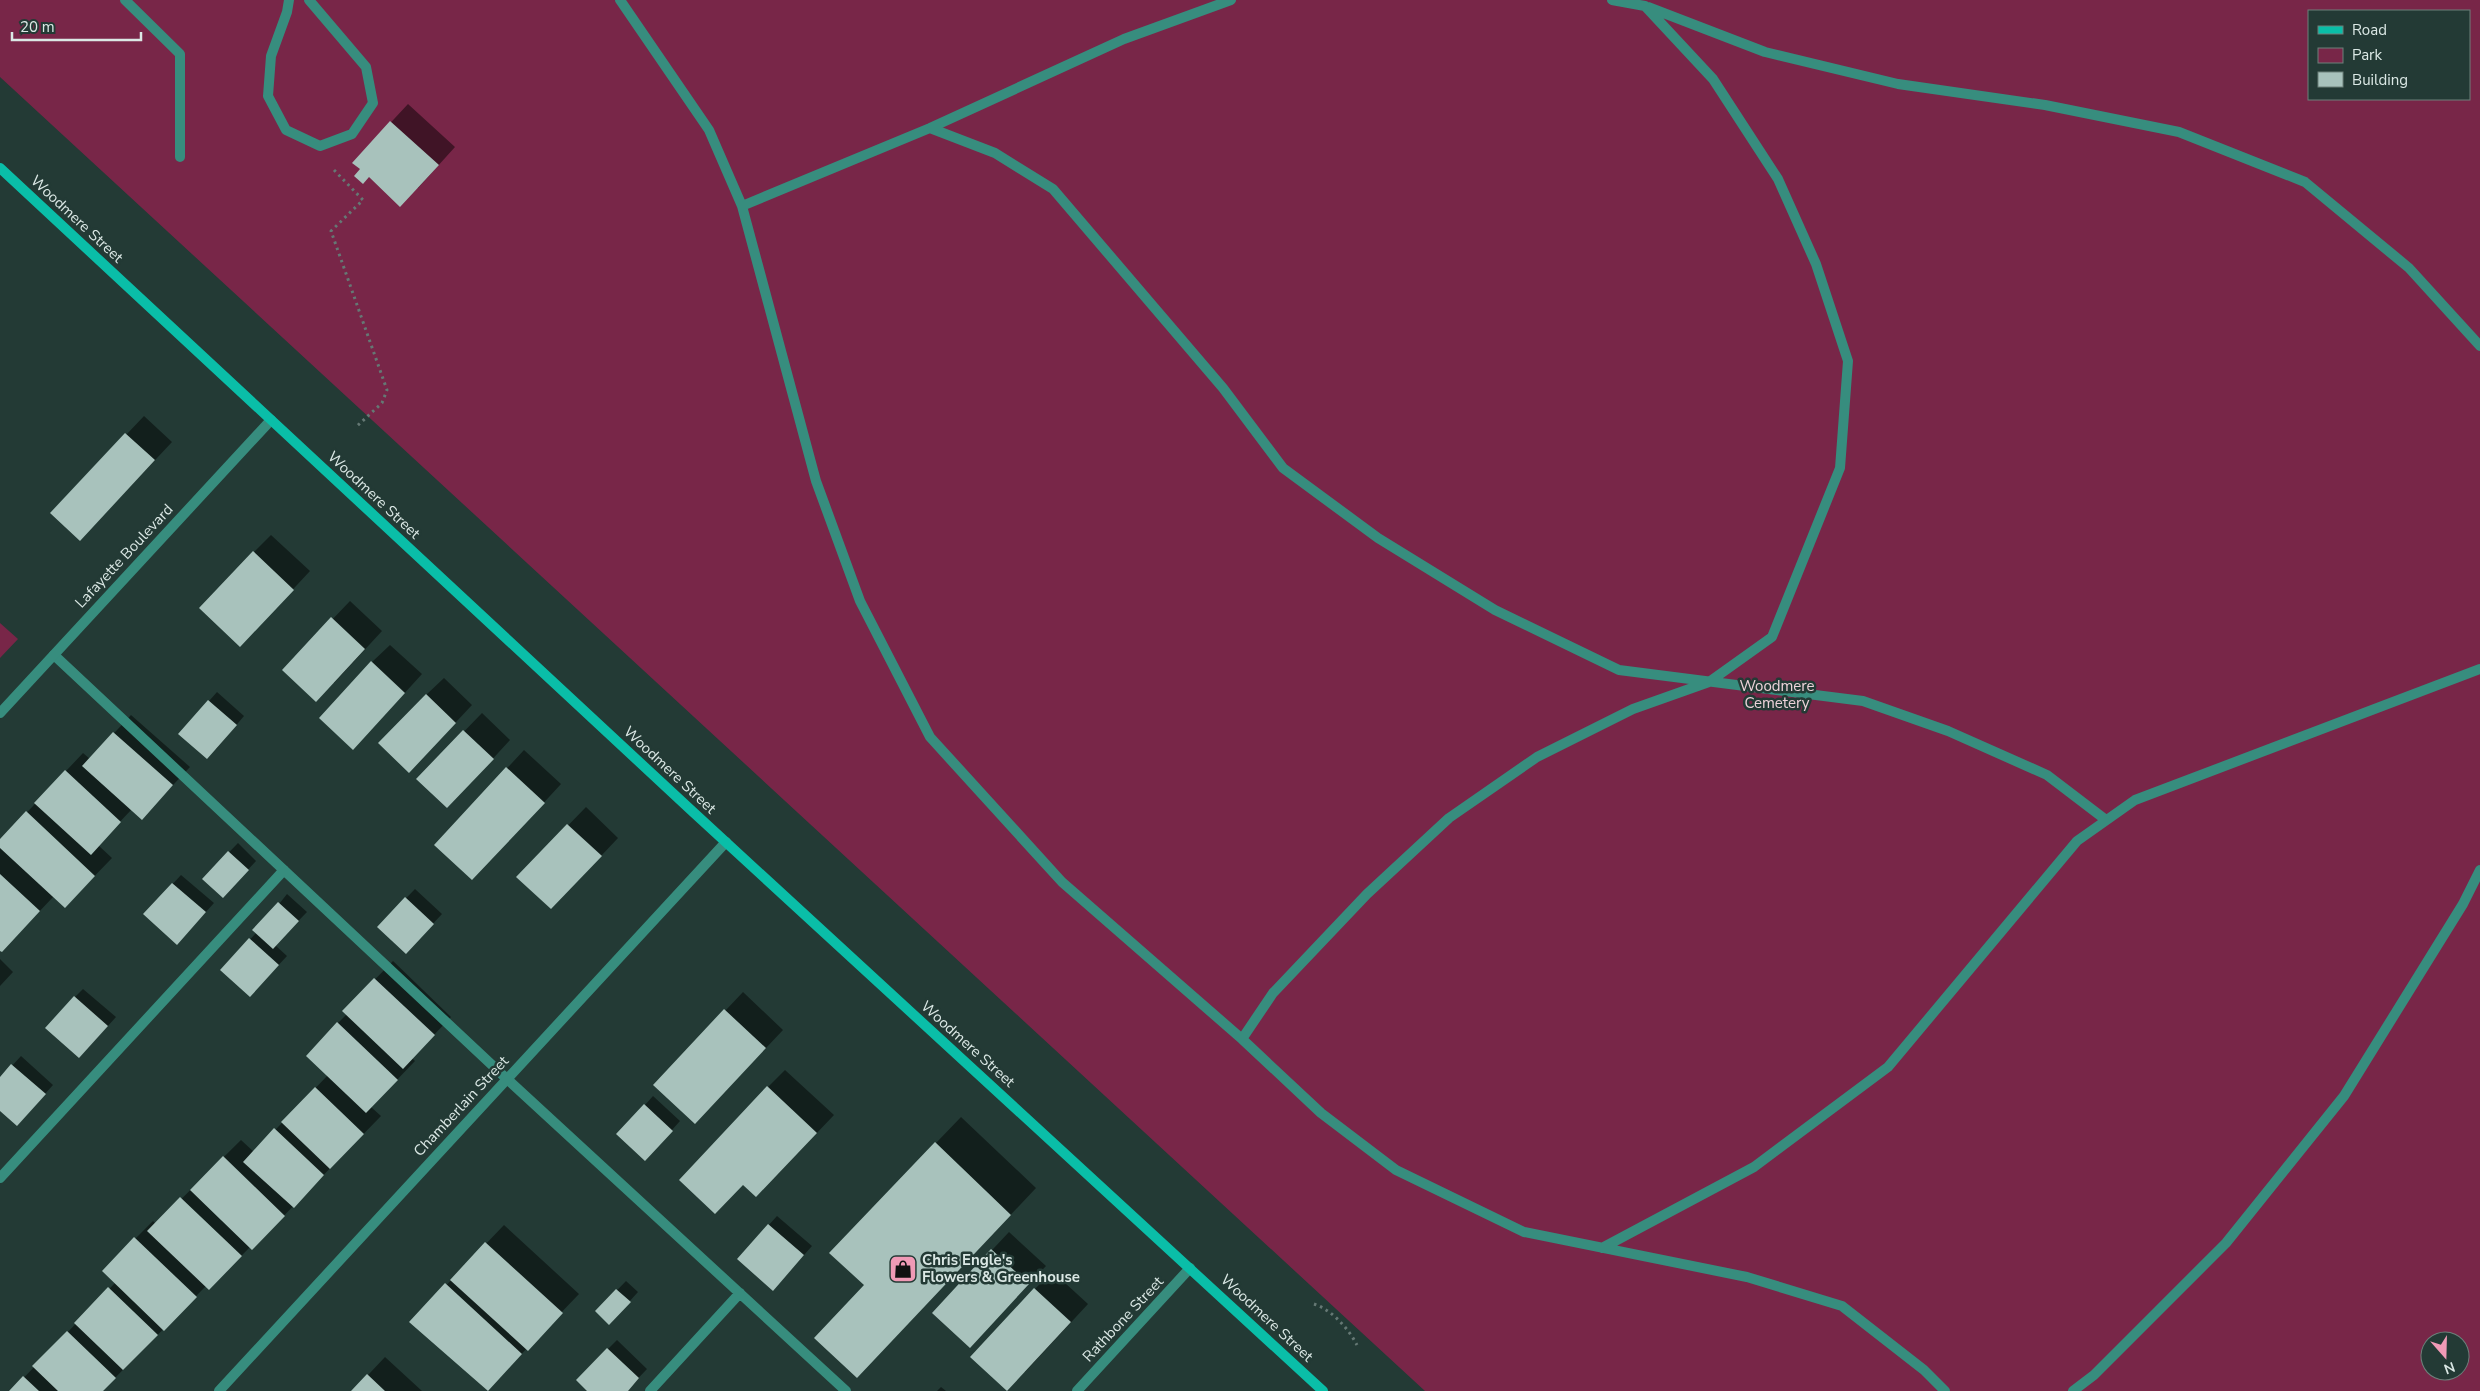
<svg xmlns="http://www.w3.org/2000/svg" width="2480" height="1391" font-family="'Nunito Sans',sans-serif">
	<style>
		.green { fill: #782648; fill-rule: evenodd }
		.shadow { fill: #0007 }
		.building { fill: #a8c2bc }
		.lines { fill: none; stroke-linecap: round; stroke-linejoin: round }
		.path { stroke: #657874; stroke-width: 3; stroke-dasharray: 2.5 4; stroke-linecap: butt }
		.lane { stroke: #378d7e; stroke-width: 10 }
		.street { stroke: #378d7e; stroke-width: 10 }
		.secondary { stroke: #0abea8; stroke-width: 10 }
		.labels { text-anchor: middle; stroke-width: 5; stroke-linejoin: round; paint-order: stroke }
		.street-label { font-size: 15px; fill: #dbe8e5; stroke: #233a35 }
		.park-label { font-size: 15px; fill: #eed3da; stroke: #233a35 }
		.poi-label { font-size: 15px; font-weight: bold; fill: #dbe8e5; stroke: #233a35; text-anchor: start }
	</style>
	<rect width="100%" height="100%" fill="#233a35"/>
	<path class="green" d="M0,0H2480V1391H1425L0,77ZM2309,11H2469V99H2309ZM2430,1341H2460V1371H2430Z
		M0,623L18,639L0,658Z"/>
	<path class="shadow" d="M408,104L455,147L418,188L369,176L354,162Z
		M144,416L172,442L98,521L52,513Z
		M271,535L310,571L257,628L254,552Z
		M350,601L382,631L334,683L284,670Z
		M390,645L422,674L371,730L372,662Z
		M444,678L472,705L427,753L426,695Z
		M217,692L244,716L216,749L180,734Z
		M482,713L510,740L465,789L418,779Z
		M131,715L190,767L142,818L132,809L98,845L112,858L82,889L54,896L19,933L0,949V841L83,753L90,759Z
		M524,750L561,784L490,861L436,845Z
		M586,807L618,838L569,890L518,877Z
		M238,843L256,861L231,888L204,878Z
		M181,875L214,903L186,934L145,914Z
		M415,889L442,914L414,944L378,927Z
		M287,894L307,912L275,945L287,956L258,987L222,970L257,932Z
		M0,959L13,972L0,986Z
		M393,961L451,1017L412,1058L415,1061L371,1107L381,1116L269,1231L250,1247L209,1289L206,1286L102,1391H11L115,1283L103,1271L153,1221L156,1224L241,1140L254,1152L328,1075L338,1023L347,1014L344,1011Z
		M83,989L116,1017L88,1048L75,997Z
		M743,992L783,1030L712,1105L655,1085Z
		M21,1056L53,1085L25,1116L0,1110V1079Z
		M785,1070L834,1115L774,1178L768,1087Z
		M653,1096L680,1121L654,1150L645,1105Z
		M961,1117L1036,1188L883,1350L866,1285L936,1143Z
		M777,1216L812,1246L781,1281L738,1259Z
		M504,1225L579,1294L487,1390L411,1322Z
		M1009,1232L1046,1266L987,1328L933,1313Z
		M1052,1271L1088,1304L1025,1372L971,1357Z
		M626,1281L638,1292L618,1314L597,1311Z
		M617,1340L647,1369L626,1391H589L577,1380Z
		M385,1357L422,1391H353Z
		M941,1387L946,1391H937Z"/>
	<path class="building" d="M390,121L439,165L400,207L369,177L363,184L354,176L360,169L352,163Z
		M125,433L155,460L80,541L50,513Z
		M253,551L294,590L240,647L199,608Z
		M331,617L365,649L316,702L282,670Z
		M371,661L405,693L353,750L319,718Z
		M426,694L456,723L409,773L378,743Z
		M208,700L237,725L207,759L178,734Z
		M463,730L494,759L447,808L416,779Z
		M113,732L173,785L142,820L82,766Z
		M506,767L545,803L472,880L434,845Z
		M65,770L121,822L91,855L34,803Z
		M26,811L95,876L65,908L0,848V839Z
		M567,824L602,856L551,909L516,877Z
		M228,851L249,870L223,898L202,879Z
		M0,874L40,911L2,952L0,951Z
		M172,883L206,912L177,945L143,914Z
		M405,897L434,924L406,954L377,927Z
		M278,902L299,921L273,949L252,930Z
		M249,938L279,965L250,997L220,970Z
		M374,978L435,1035L403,1069L342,1011Z
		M74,996L108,1026L79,1058L45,1028Z
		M724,1009L766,1048L695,1124L653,1085Z
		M337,1022L398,1080L366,1113L306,1056Z
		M11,1064L46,1094L17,1126L0,1111V1077Z
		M767,1086L817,1133L756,1197L743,1185L715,1214L679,1180Z
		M315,1087L364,1134L330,1169L281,1122Z
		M644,1104L673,1131L645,1161L616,1134Z
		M274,1128L324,1175L294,1208L243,1162Z
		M935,1142L1011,1215L857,1378L814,1338L864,1285L829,1253Z
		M223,1156L285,1216L252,1250L190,1190Z
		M180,1197L242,1256L209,1290L147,1231Z
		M768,1224L804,1255L773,1291L737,1259Z
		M134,1237L197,1297L164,1331L102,1271Z
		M485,1242L563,1313L528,1351L450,1280Z
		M991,1249L1029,1284L970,1348L932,1313Z
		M445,1283L522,1354L488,1391L409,1322Z
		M108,1287L158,1335L123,1370L74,1323Z
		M1034,1288L1071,1322L1007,1391L970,1357Z
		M616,1289L631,1302L609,1325L595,1311Z
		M67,1331L116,1378L103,1391H58L32,1366Z
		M607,1348L639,1378L628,1391H587L576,1380Z
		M367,1374L385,1391H351Z
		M23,1376L39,1391H9Z"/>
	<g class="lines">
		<path class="path" d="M334,170L363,200L331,231L387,390L382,403L356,427
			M1314,1304C1332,1310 1348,1328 1357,1345"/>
		<path class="lane" d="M125,0L180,54V157
			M289,0L287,12L271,56L268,96L286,130L320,146L352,134L373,103L366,67L309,0
			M620,0L709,130L742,206L816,481L860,601L930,737L1062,882L1242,1039L1321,1113L1396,1170L1524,1232L1747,1277L1842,1306L1924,1370L1945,1391
			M1648,7L1765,52L1898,84L2045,105L2179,132L2305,182L2409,268L2480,346
			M930,128L995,153L1053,189L1223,388L1283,468L1378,538L1495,610L1619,670L1863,701L1948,731L2047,775L2106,820
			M742,206L930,128L1124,39L1231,0
			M54,655L507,1079L846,1391
			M1242,1039L1273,993L1367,894L1449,818L1537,757L1633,709L1709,682L1772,637L1840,468L1848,361L1816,264L1778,179L1713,79L1645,6L1612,0
			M0,1178L284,870
			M1602,1248L1754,1167L1888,1067L2077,841L2135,800L2480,669
			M650,1391L740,1293
			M2073,1391L2094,1375L2226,1243L2344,1096L2463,904L2480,870"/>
		<path class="street" d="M0,713L271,420
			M219,1391L726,842
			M1077,1391L1190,1268"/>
		<path class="secondary" d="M0,168L692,811L1323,1391"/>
	</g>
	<defs>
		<g id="shop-square" transform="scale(1.4375)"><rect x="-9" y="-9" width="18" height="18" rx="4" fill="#f09ab6" stroke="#233a35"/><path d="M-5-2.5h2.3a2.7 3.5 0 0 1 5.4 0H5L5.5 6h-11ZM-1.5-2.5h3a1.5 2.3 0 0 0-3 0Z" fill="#111"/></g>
	</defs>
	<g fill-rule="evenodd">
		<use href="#shop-square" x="903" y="1269"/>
	</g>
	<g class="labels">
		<g class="street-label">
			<text transform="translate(77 219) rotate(43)" y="5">Woodmere Street</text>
			<text transform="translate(374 495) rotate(43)" y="5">Woodmere Street</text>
			<text transform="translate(124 556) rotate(-47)" y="5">Lafayette Boulevard</text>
			<text transform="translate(670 770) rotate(43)" y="5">Woodmere Street</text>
			<text transform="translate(968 1044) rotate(42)" y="5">Woodmere Street</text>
			<text transform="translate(461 1106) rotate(-47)" y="5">Chamberlain Street</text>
			<text transform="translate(1267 1318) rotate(43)" y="5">Woodmere Street</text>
			<text transform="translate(1123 1319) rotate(-47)" y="5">Rathbone Street</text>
		</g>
		<g class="park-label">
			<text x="1777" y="691">Woodmere<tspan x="1777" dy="17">Cemetery</tspan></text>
		</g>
		<g class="poi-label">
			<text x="922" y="1265">Chris Engle's<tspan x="922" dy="17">Flowers &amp; Greenhouse</tspan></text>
		</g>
	</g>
	<rect x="2308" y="10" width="162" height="90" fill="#233a35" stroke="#6d807b"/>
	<rect x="2318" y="26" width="25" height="8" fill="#0abea8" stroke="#6d807b"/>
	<text x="2352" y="35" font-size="15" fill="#dbe8e5">Road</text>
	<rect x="2318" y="48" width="25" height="15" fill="#782648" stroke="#6d807b"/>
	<text x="2352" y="60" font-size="15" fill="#dbe8e5">Park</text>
	<rect x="2318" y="72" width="25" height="15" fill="#a8c2bc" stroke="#6d807b"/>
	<text x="2352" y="85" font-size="15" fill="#dbe8e5">Building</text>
	<g transform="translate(2445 1356) rotate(160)"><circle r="24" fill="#233a35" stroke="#6d807b"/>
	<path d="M0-4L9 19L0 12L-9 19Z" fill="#f09ab6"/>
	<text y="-8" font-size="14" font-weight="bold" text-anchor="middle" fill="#dbe8e5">N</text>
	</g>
	<path d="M12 32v8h129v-8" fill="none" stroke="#dbe8e5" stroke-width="2.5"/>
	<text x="20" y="32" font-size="15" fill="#dbe8e5" stroke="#233a35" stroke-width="4" paint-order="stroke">20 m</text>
</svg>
